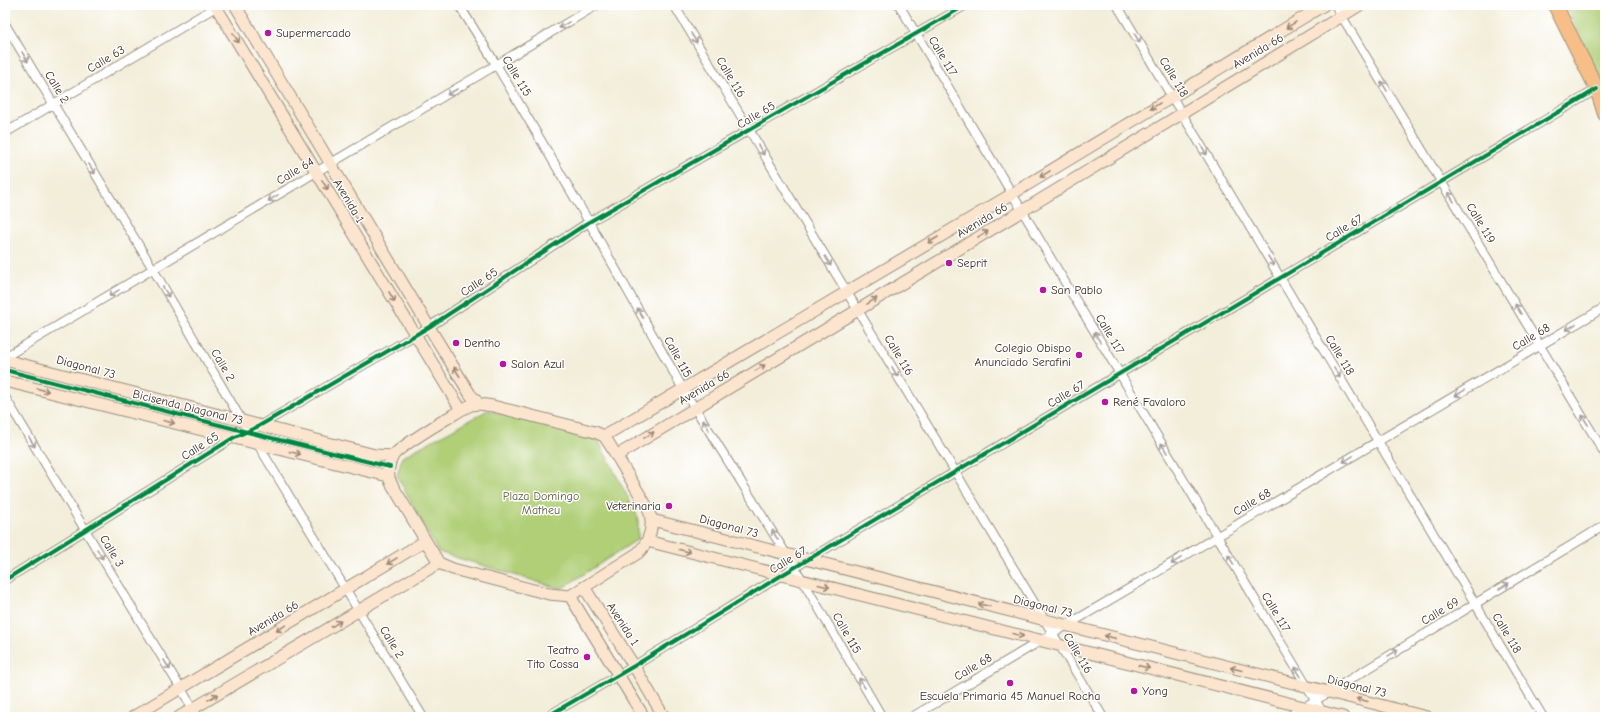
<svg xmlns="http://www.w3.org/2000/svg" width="1610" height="722" font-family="'Comic Neue',sans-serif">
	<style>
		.green { fill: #b0cf77; stroke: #767c4a }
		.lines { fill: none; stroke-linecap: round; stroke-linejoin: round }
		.street-casing { stroke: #978c7c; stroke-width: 10 }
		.secondary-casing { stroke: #978c7c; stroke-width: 13 }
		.highway-casing { stroke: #978c7c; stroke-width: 16 }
		.street { stroke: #fff; stroke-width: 8 }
		.secondary { stroke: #fce5cf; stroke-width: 11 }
		.highway { stroke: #f7be87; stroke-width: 14 }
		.cycleway-casing { stroke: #fff; stroke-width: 6 }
		.cycleway { stroke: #00873e; stroke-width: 4 }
		.oneway { stroke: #a79f9a }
		.oneway2 { stroke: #9c8876 }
		.poi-dot { fill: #b5179e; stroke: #fff; stroke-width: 1.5 }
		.labels { text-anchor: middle; stroke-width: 3; stroke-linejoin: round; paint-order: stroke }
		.poi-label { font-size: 12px; fill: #3b2a1e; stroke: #fff; text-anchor: start }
		.street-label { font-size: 12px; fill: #3b2a1e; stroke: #fff }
		.park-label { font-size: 12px; fill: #5e5c39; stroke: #fff }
	</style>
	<rect width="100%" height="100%" fill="#fff"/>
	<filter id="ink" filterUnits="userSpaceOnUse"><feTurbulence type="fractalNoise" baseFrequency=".025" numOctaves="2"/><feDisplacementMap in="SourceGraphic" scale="8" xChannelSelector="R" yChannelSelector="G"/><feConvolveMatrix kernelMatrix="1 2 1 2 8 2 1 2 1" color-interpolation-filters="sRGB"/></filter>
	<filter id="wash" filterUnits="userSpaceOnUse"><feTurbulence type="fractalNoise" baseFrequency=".012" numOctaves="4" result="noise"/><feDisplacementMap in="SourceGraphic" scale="16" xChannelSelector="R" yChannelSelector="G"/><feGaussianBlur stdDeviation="0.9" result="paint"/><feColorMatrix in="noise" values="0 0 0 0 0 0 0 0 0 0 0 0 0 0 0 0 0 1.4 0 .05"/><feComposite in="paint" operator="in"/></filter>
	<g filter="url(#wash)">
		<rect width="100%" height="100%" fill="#f3eeda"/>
		<path class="green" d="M1565,5H1605V89Z
			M488,410L598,440L638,517V539L561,589L438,552L397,476L402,457Z"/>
	</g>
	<g filter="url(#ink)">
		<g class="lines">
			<g class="street-casing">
				<path id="street" d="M459,5L497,66L589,222L683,389L803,581L882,717
					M674,5L1103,717
					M899,5L1323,713
					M1117,5L1543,717
					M1335,5L1605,454
					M5,24L153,269L242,421L251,433L423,717
					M5,133L219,5
					M5,357L597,5
					M5,397L198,717
					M5,580L233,438L259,426L429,327L589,222L966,5
					M546,717L634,666L782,575L1597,89
					M912,717L1605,307
					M1288,717L1605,525"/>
			</g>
			<g class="secondary-casing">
				<path id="secondary" d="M215,5L461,410
					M235,5L429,327L470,394L479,404
					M5,360L375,455L393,456
					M5,381L388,476
					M479,404L493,406L595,432L604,436L610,445L649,510C654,526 650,541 638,553L570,596L549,594L453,569L439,563L391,483C387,475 388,464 393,456C398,447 448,418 461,410L471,405Z
					M604,436L1012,194L1324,5
					M616,456L1022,211L1360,5
					M652,520L1427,717
					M647,541L1343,717
					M584,587L634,666L664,717
					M570,596L644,717
					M133,717L425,541
					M179,717L439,563"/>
			</g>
			<g class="highway-casing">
				<path id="highway" d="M1555,5L1597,89L1605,114"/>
			</g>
			<use href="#street" class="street"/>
			<use href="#secondary" class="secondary"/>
			<use href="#highway" class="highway"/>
			<g class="cycleway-casing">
				<path id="cycleway" d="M5,370L251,433L390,467
					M5,580L233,438L259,426L429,327L589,222L966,5
					M546,717L634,666L782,575L1597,89"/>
			</g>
			<use href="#cycleway" class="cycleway"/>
		</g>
		<defs><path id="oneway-shaft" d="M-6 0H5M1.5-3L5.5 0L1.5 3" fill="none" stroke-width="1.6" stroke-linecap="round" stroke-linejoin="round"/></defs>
		<g class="oneway">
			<use href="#oneway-shaft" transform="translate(564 25) rotate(149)"/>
			<use href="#oneway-shaft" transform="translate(694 38) rotate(59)"/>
			<use href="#oneway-shaft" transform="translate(1137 38) rotate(59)"/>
			<use href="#oneway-shaft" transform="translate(25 57) rotate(59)"/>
			<use href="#oneway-shaft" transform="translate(1384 86) rotate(-121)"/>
			<use href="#oneway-shaft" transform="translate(452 92) rotate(150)"/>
			<use href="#oneway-shaft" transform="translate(761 150) rotate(59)"/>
			<use href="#oneway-shaft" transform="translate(1204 150) rotate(59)"/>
			<use href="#oneway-shaft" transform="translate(92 169) rotate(59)"/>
			<use href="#oneway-shaft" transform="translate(1451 197) rotate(-121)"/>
			<use href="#oneway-shaft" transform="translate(273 198) rotate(149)"/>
			<use href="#oneway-shaft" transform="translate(828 261) rotate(59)"/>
			<use href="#oneway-shaft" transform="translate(1271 261) rotate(59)"/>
			<use href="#oneway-shaft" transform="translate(166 292) rotate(60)"/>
			<use href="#oneway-shaft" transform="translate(114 293) rotate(149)"/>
			<use href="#oneway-shaft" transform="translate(1518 309) rotate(-121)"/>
			<use href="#oneway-shaft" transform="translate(640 313) rotate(-119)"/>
			<use href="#oneway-shaft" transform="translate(1571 327) rotate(149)"/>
			<use href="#oneway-shaft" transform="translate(1097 337) rotate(-121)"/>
			<use href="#oneway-shaft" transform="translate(895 372) rotate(59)"/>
			<use href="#oneway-shaft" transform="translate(1337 373) rotate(59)"/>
			<use href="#oneway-shaft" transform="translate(1460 393) rotate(149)"/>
			<use href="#oneway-shaft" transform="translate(1585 420) rotate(-121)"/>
			<use href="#oneway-shaft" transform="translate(706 425) rotate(-122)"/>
			<use href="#oneway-shaft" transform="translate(32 442) rotate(59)"/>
			<use href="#oneway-shaft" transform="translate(1164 448) rotate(-121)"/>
			<use href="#oneway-shaft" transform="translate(1348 459) rotate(149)"/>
			<use href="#oneway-shaft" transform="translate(775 535) rotate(-122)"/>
			<use href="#oneway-shaft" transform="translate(100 554) rotate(59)"/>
			<use href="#oneway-shaft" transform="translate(1231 560) rotate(-121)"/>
			<use href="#oneway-shaft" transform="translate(1176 561) rotate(149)"/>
			<use href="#oneway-shaft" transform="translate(1504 586) rotate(-31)"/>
			<use href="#oneway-shaft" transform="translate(1393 653) rotate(-31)"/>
			<use href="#oneway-shaft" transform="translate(167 665) rotate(59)"/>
			<use href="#oneway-shaft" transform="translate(1298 672) rotate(-121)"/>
			<use href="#oneway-shaft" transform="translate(862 683) rotate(-120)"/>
		</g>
		<g class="oneway2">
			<use href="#oneway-shaft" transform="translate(1291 25) rotate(149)"/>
			<use href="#oneway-shaft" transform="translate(236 38) rotate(59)"/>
			<use href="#oneway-shaft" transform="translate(1155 106) rotate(149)"/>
			<use href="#oneway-shaft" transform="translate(1045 174) rotate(149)"/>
			<use href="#oneway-shaft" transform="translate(325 185) rotate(59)"/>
			<use href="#oneway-shaft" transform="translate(983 234) rotate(-31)"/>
			<use href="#oneway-shaft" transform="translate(933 240) rotate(150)"/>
			<use href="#oneway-shaft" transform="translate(392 297) rotate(59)"/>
			<use href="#oneway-shaft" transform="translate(872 301) rotate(-31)"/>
			<use href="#oneway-shaft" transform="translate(760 368) rotate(-31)"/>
			<use href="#oneway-shaft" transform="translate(457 372) rotate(-122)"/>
			<use href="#oneway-shaft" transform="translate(43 390) rotate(14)"/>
			<use href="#oneway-shaft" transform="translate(169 422) rotate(14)"/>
			<use href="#oneway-shaft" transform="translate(649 435) rotate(-31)"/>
			<use href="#oneway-shaft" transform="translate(295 453) rotate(14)"/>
			<use href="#oneway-shaft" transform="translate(685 551) rotate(14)"/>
			<use href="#oneway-shaft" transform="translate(392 561) rotate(149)"/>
			<use href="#oneway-shaft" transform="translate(824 586) rotate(14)"/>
			<use href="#oneway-shaft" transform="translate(984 605) rotate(-166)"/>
			<use href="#oneway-shaft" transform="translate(336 624) rotate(-31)"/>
			<use href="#oneway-shaft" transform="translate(281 628) rotate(149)"/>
			<use href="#oneway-shaft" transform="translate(1018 635) rotate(14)"/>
			<use href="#oneway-shaft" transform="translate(1110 637) rotate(-166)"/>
			<use href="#oneway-shaft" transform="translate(1144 667) rotate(14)"/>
			<use href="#oneway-shaft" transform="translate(1236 669) rotate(-166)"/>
			<use href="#oneway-shaft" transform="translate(213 697) rotate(-31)"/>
			<use href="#oneway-shaft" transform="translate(1362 700) rotate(-166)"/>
		</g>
	</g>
	<g class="poi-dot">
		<circle cx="268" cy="33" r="4"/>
		<circle cx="949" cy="263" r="4"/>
		<circle cx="1043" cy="290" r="4"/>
		<circle cx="456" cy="343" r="4"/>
		<circle cx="1079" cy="355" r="4"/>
		<circle cx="503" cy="364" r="4"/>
		<circle cx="1105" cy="402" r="4"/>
		<circle cx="669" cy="506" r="4"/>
		<circle cx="587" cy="657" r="4"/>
		<circle cx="1010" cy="683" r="4"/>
		<circle cx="1134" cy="691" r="4"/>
	</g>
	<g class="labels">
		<g class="poi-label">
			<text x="276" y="37">Supermercado</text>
			<text x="957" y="267">Seprit</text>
			<text x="1051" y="294">San Pablo</text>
			<text x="464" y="347">Dentho</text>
			<text x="1071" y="352" text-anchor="end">Colegio Obispo<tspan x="1071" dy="14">Anunciado Serafini</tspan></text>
			<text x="511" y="368">Salon Azul</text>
			<text x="1113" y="406">René Favaloro</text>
			<text x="661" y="510" text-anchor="end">Veterinaria</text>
			<text x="579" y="654" text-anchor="end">Teatro<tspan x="579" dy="14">Tito Cossa</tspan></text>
			<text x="1142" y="695">Yong</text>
			<text x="1010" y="700" text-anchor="middle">Escuela Primaria 45 Manuel Rocha</text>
		</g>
		<g class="street-label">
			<text transform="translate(1258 51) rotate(-31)" y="4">Avenida 66</text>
			<text transform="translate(943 56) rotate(59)" y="4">Calle 117</text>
			<text transform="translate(106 59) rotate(-31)" y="4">Calle 63</text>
			<text transform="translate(517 76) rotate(59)" y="4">Calle 115</text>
			<text transform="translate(731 77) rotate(59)" y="4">Calle 116</text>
			<text transform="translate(1174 77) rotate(59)" y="4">Calle 118</text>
			<text transform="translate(57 87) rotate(59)" y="4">Calle 2</text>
			<text transform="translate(756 115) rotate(-30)" y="4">Calle 65</text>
			<text transform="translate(295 171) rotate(-31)" y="4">Calle 64</text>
			<text transform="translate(349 201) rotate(59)" y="4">Avenida 1</text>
			<text transform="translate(982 220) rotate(-31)" y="4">Avenida 66</text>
			<text transform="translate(1481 223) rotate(59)" y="4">Calle 119</text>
			<text transform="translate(1344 228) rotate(-31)" y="4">Calle 67</text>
			<text transform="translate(479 282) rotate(-33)" y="4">Calle 65</text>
			<text transform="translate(1110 334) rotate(59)" y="4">Calle 117</text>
			<text transform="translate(1531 337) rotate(-31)" y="4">Calle 68</text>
			<text transform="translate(899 355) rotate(59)" y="4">Calle 116</text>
			<text transform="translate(1340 355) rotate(59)" y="4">Calle 118</text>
			<text transform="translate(678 357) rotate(61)" y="4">Calle 115</text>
			<text transform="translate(223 365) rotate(60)" y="4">Calle 2</text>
			<text transform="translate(86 367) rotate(15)" y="4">Diagonal 73</text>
			<text transform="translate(704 387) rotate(-31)" y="4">Avenida 66</text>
			<text transform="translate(1066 394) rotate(-31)" y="4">Calle 67</text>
			<text transform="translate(188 407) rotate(14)" y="4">Bicisenda Diagonal 73</text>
			<text transform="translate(200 446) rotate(-32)" y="4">Calle 65</text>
			<text transform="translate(1252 502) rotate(-31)" y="4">Calle 68</text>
			<text transform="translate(729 526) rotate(15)" y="4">Diagonal 73</text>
			<text transform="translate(112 551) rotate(59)" y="4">Calle 3</text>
			<text transform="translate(788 560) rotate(-31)" y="4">Calle 67</text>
			<text transform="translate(1043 606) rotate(14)" y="4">Diagonal 73</text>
			<text transform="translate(1440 611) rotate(-31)" y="4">Calle 69</text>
			<text transform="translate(1276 612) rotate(59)" y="4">Calle 117</text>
			<text transform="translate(273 618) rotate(-31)" y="4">Avenida 66</text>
			<text transform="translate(623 624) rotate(57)" y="4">Avenida 1</text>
			<text transform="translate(847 633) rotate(60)" y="4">Calle 115</text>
			<text transform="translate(1507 633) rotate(59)" y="4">Calle 118</text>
			<text transform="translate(392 642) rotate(59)" y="4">Calle 2</text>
			<text transform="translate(1078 653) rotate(59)" y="4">Calle 116</text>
			<text transform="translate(973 667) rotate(-31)" y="4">Calle 68</text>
			<text transform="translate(1357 686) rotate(14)" y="4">Diagonal 73</text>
		</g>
		<g class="park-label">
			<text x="541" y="500">Plaza Domingo<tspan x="541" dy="14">Matheu</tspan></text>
		</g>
	</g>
	<rect width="1610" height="722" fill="none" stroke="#fff" stroke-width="20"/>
</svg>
